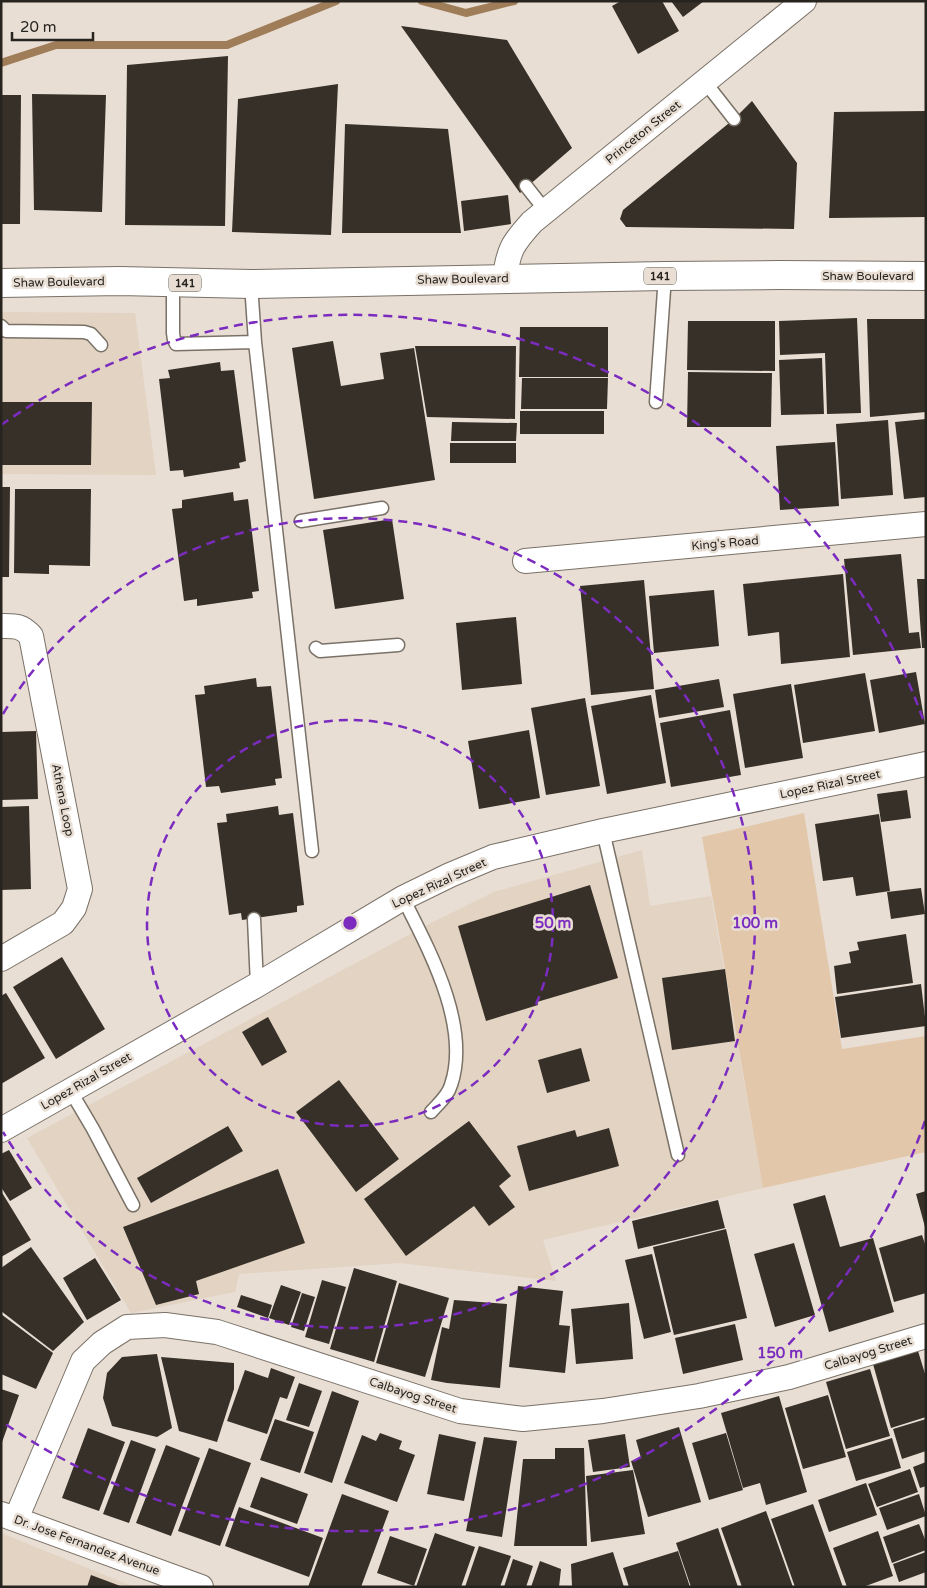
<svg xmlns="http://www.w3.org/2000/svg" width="927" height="1588" font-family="'Varela Round',sans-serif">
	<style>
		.built { fill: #e2d3c2 }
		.green { fill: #e2c7aa }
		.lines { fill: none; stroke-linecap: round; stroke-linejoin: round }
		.stream { stroke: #9f7d58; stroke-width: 8 }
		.building { fill: #373028 }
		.lane-casing { stroke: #7a7167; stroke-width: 15 }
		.street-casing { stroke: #7a7167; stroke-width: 26 }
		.primary-casing { stroke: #7a7167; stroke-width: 30 }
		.lane { stroke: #fff; stroke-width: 12 }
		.street { stroke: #fff; stroke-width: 24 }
		.primary { stroke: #fff; stroke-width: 28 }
		.ring { fill: none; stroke: #7b2cbf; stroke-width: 2.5; stroke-dasharray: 9 6 }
		.labels { text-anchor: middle; stroke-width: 5; stroke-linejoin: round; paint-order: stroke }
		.shield { fill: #e8ded4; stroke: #615c56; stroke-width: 1 }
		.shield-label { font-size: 11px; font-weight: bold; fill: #272420 }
		.street-label { font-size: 12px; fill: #272420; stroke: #e8ded4 }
		.centre { fill: #7b2cbf; stroke: #e8ded4; stroke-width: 2.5 }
		.ring-label { font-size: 15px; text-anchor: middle; font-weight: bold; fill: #7b2cbf; stroke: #e8ded4; stroke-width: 5; stroke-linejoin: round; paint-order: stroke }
	</style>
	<rect width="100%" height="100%" fill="#e8ded4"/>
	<path class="built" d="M1,312L135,313L156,475L1,474Z
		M642,850L650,906L711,896L763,1188L543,1240L556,1281L400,1263L239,1274L235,1292L131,1313L27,1138L431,923L494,892Z
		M1,1533L132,1586L135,1587H1Z"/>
	<path class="green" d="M804,813L842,1049L926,1036V1152L763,1188L702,837Z"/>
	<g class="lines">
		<path class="stream" d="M422,1L466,13L514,1
			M1,63L56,45H227L336,1"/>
	</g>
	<path class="building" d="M621,1H662L679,31L638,54L612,6Z
		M671,1H704L683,17Z
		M401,26L507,40L572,148L520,193Z
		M228,56L225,226L125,225L127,65Z
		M338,84L331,235L232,232L238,99Z
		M32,94L106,95L102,212L34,210Z
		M1,95H21L20,224H1Z
		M752,101L797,163L794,229L626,227L620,219L623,210L734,119Z
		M926,111V217L829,218L834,112Z
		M345,124L448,129L461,233H342Z
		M508,195L511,224L464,231L461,201Z
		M857,318L861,413L827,414L825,353L780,355L779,321Z
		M867,319H926V412L870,417Z
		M688,321H775V371L687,370Z
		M520,327H608V377H519Z
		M333,341L341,386L384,379L380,353L414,348L435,480L314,499L292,348Z
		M415,346H516L515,419L427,417Z
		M822,358L824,414L781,415L779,360Z
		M220,362L221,371L234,370L246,461L239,463L240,468L184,477L183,470L170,471L159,379L170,378L168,370Z
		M688,372L772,373L771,427H687Z
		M522,378H608L607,409H521Z
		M1,402H92L91,465H1Z
		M520,411H604V434H520Z
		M926,419V497L904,499L895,422Z
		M888,420L893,495L841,499L836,424Z
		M452,422L517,423L516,441H451Z
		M835,442L839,506L780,510L776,446Z
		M450,443H516V463H450Z
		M1,487H10L9,577H1Z
		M15,489H91L90,566L49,565V574L14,573Z
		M233,492L234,501L248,499L259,591L252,592L253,598L197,606V599L184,601L172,509L182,508V500Z
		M392,519L404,599L335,609L323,530Z
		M901,554L909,633L919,632L921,648L853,655L844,559Z
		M843,574L850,657L781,664L779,632L748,636L743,584Z
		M917,579H926V648H922Z
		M644,580L654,689L591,695L580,586Z
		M714,590L719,646L654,653L649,596Z
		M516,617L522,684L462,690L456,623Z
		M916,672L925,724L879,733L870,680Z
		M865,673L875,731L803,743L794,685Z
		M256,678L257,687L271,686L282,778L275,779L276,785L221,793L219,786L206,787L195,695L205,694L204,686Z
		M719,679L724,707L659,718L655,690Z
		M791,684L803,758L745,768L733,694Z
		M651,695L666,783L607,794L591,706Z
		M585,698L600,786L546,795L531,708Z
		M730,710L741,775L671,787L660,723Z
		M529,730L540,798L479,809L468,741Z
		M36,731L38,799L1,800V732Z
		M907,790L911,818L881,822L877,794Z
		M29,806L31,889L1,890V807Z
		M278,806L279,815L293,813L304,905L297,906V912L242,920L241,913L229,915L217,823L227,822L226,814Z
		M879,814L890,891L856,896L853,877L823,881L815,824Z
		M590,885L618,978L537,1002L538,1005L486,1021L458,926Z
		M921,888L925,914L891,919L887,892Z
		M906,934L913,983L837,994L834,966L851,963L849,952L859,950L857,942Z
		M62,957L105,1029L56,1059L13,987Z
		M725,969L735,1041L672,1050L662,978Z
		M921,984L926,1026L841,1038L835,997Z
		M6,993L45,1058L1,1084V996Z
		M268,1017L287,1052L262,1066L242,1032Z
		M581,1048L590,1081L547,1093L538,1060Z
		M339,1080L399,1159L356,1192L296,1112Z
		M469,1121L511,1176L499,1186L515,1207L489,1226L474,1206L406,1256L364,1199Z
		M228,1126L243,1151L151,1203L137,1178Z
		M609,1128L619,1166L529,1191L517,1146L575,1130L577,1137Z
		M9,1150L32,1188L10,1201L1,1187V1154Z
		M278,1169L305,1243L196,1281L199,1294L156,1305L123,1227Z
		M1,1191L31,1240L1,1257Z
		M926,1191V1227H925L916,1194Z
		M825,1195L840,1247L873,1238L894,1312L829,1332L793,1204Z
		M718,1200L725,1228L638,1249L632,1221Z
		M726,1229L747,1318L674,1335L653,1247Z
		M922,1235L926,1247V1293L894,1302L879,1248Z
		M794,1243L815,1315L775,1327L754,1254Z
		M31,1247L84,1322L53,1351L1,1311V1268Z
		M652,1254L671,1332L644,1339L625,1260Z
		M95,1258L121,1300L87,1320L63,1278Z
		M354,1268L397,1281L374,1362L330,1349Z
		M322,1280L346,1287L329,1344L305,1337Z
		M399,1283L449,1298L425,1377L376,1363Z
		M281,1285L301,1292L289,1325L269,1318Z
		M518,1286L563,1291L559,1325L570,1326L565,1373L509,1367Z
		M302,1293L315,1297L304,1331L291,1327Z
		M241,1295L272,1305L268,1318L237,1307Z
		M454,1300L507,1304L500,1388L447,1383L431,1380L442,1327L449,1329Z
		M629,1303L633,1359L576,1364L571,1309Z
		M1,1314L53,1353L36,1389L1,1374Z
		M735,1324L743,1360L683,1374L675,1338Z
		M918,1351L926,1377V1417L891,1428L873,1364Z
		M157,1354L172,1428L157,1437L112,1426L103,1398L107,1373L122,1357Z
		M161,1357L234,1363V1389L217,1442L179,1431Z
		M271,1368L295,1377L287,1399L280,1397L267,1434L227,1421L245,1370L268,1378Z
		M870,1369L890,1436L846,1449L826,1382Z
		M299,1383L322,1391L309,1427L286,1420Z
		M1,1389L19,1395L1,1445Z
		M332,1391L359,1401L332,1483L304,1473Z
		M828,1395L846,1457L803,1469L785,1408Z
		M779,1396L807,1492L766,1505L760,1483L743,1488L721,1413Z
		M275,1419L314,1432L300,1473L260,1460Z
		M926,1419V1451L902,1459L893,1429Z
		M679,1427L701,1502L648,1517L631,1461L641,1458L636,1440Z
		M88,1428L125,1442L99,1511L62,1498Z
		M380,1433L402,1441L399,1449L415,1455L397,1502L344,1483L362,1435L376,1441Z
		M726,1433L743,1490L709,1500L692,1443Z
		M439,1434L476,1442L464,1501L427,1494Z
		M625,1434L630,1467L593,1472L588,1440Z
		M484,1437L517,1441L502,1537L466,1531Z
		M892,1438L901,1468L856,1481L847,1452Z
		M131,1440L156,1449L129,1523L103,1514Z
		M166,1445L200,1458L171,1536L136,1523Z
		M209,1448L251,1463L220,1546L178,1531Z
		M555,1448H584L587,1546H514L523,1459H555Z
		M926,1462V1486L920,1488L913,1467Z
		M910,1469L918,1492L877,1507L868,1484Z
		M633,1470L645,1534L591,1542L586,1476Z
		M261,1477L308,1494L297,1524L250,1507Z
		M866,1483L877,1515L829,1532L818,1500Z
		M342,1494L389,1511L361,1587H308Z
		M919,1494L926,1516L887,1530L879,1508Z
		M813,1504L843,1587H795L771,1519Z
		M239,1507L323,1538L309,1577L225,1546Z
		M766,1511L793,1587H742L721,1528Z
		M919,1524L926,1542V1550L892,1563L883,1537Z
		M718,1528L738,1587H691L676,1543Z
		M878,1531L893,1576L863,1587H847L833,1548Z
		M435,1533L475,1547L461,1587H416Z
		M390,1536L427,1549L414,1586L377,1573Z
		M479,1546L511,1556L500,1587H465Z
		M678,1551L690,1587H629L623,1568Z
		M613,1552L624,1587H572L571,1564Z
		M926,1552V1572L899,1582L893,1564Z
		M513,1559L533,1566L526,1587H504Z
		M540,1561L561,1569L559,1587H531Z
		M91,1575L123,1587H87Z"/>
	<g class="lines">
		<g class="lane-casing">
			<path id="lane" d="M705,82L734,119
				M526,186L545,210
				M173,282V333L174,340L176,344L255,342
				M251,284L255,342L312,851
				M1,326L6,331L84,332L91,334L101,345
				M656,402L665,276
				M301,521L382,508
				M316,648L320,651L398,645
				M603,831L678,1155
				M403,898C429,950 471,1026 451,1085C448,1096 438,1104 431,1112
				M254,919L257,985
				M70,1090L93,1129L133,1205"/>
		</g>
		<g class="street-casing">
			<path id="street" d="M505,278C508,250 513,243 532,222L804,1
				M525,561L926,524
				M1,626C15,626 21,625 31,636L80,889L74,908L63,923L1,959
				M1,1130L257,985L403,898L450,875L493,857L603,831L926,764
				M1,1514L201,1587
				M16,1519L83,1361L102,1343L127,1327L165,1325L217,1332L460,1411L523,1419L603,1411L699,1396L789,1377L926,1336"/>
		</g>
		<g class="primary-casing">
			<path id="primary" d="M1,283L120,281L251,284L665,276L779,275L926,276"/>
		</g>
		<use href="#lane" class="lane"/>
		<use href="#street" class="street"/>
		<use href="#primary" class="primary"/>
	</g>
	<g class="ring">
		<circle cx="350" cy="923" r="203"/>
		<path d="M3 714A405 405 0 1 1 3 1132"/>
		<path d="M925 1121A608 608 0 0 1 1 1421M1 425A608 608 0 0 1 925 725"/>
	</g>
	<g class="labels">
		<g class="shield">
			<rect x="644" y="267.5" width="32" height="17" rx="4"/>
			<rect x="169" y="274.5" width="32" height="17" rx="4"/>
		</g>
		<g class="shield-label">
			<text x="660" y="280">141</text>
			<text x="185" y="287">141</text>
		</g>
		<g class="street-label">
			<text transform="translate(643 132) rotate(-39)" y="4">Princeton Street</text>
			<text x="868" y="280">Shaw Boulevard</text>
			<text transform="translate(463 279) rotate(-1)" y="4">Shaw Boulevard</text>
			<text transform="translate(59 282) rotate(-1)" y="4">Shaw Boulevard</text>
			<text transform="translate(725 543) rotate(-5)" y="4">King's Road</text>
			<text transform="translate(830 784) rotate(-12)" y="4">Lopez Rizal Street</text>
			<text transform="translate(63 800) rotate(79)" y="4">Athena Loop</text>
			<text transform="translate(439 883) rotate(-25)" y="4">Lopez Rizal Street</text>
			<text transform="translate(86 1081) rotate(-30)" y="4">Lopez Rizal Street</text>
			<text transform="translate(868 1353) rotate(-17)" y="4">Calbayog Street</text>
			<text transform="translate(413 1395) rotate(18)" y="4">Calbayog Street</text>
			<text transform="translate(87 1545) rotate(20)" y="4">Dr. Jose Fernandez Avenue</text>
		</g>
	</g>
	<circle cx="350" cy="923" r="8" class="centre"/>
	<g class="ring-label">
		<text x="553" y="928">50 m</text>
		<text x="755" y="928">100 m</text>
		<text x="780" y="1358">150 m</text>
	</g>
	<rect width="927" height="1588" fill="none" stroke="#272420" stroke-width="5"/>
	<path d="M12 32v8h81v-8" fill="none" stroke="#272420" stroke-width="2.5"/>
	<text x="20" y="32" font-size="15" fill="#272420" stroke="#e8ded4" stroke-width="4" paint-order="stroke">20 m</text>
</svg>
